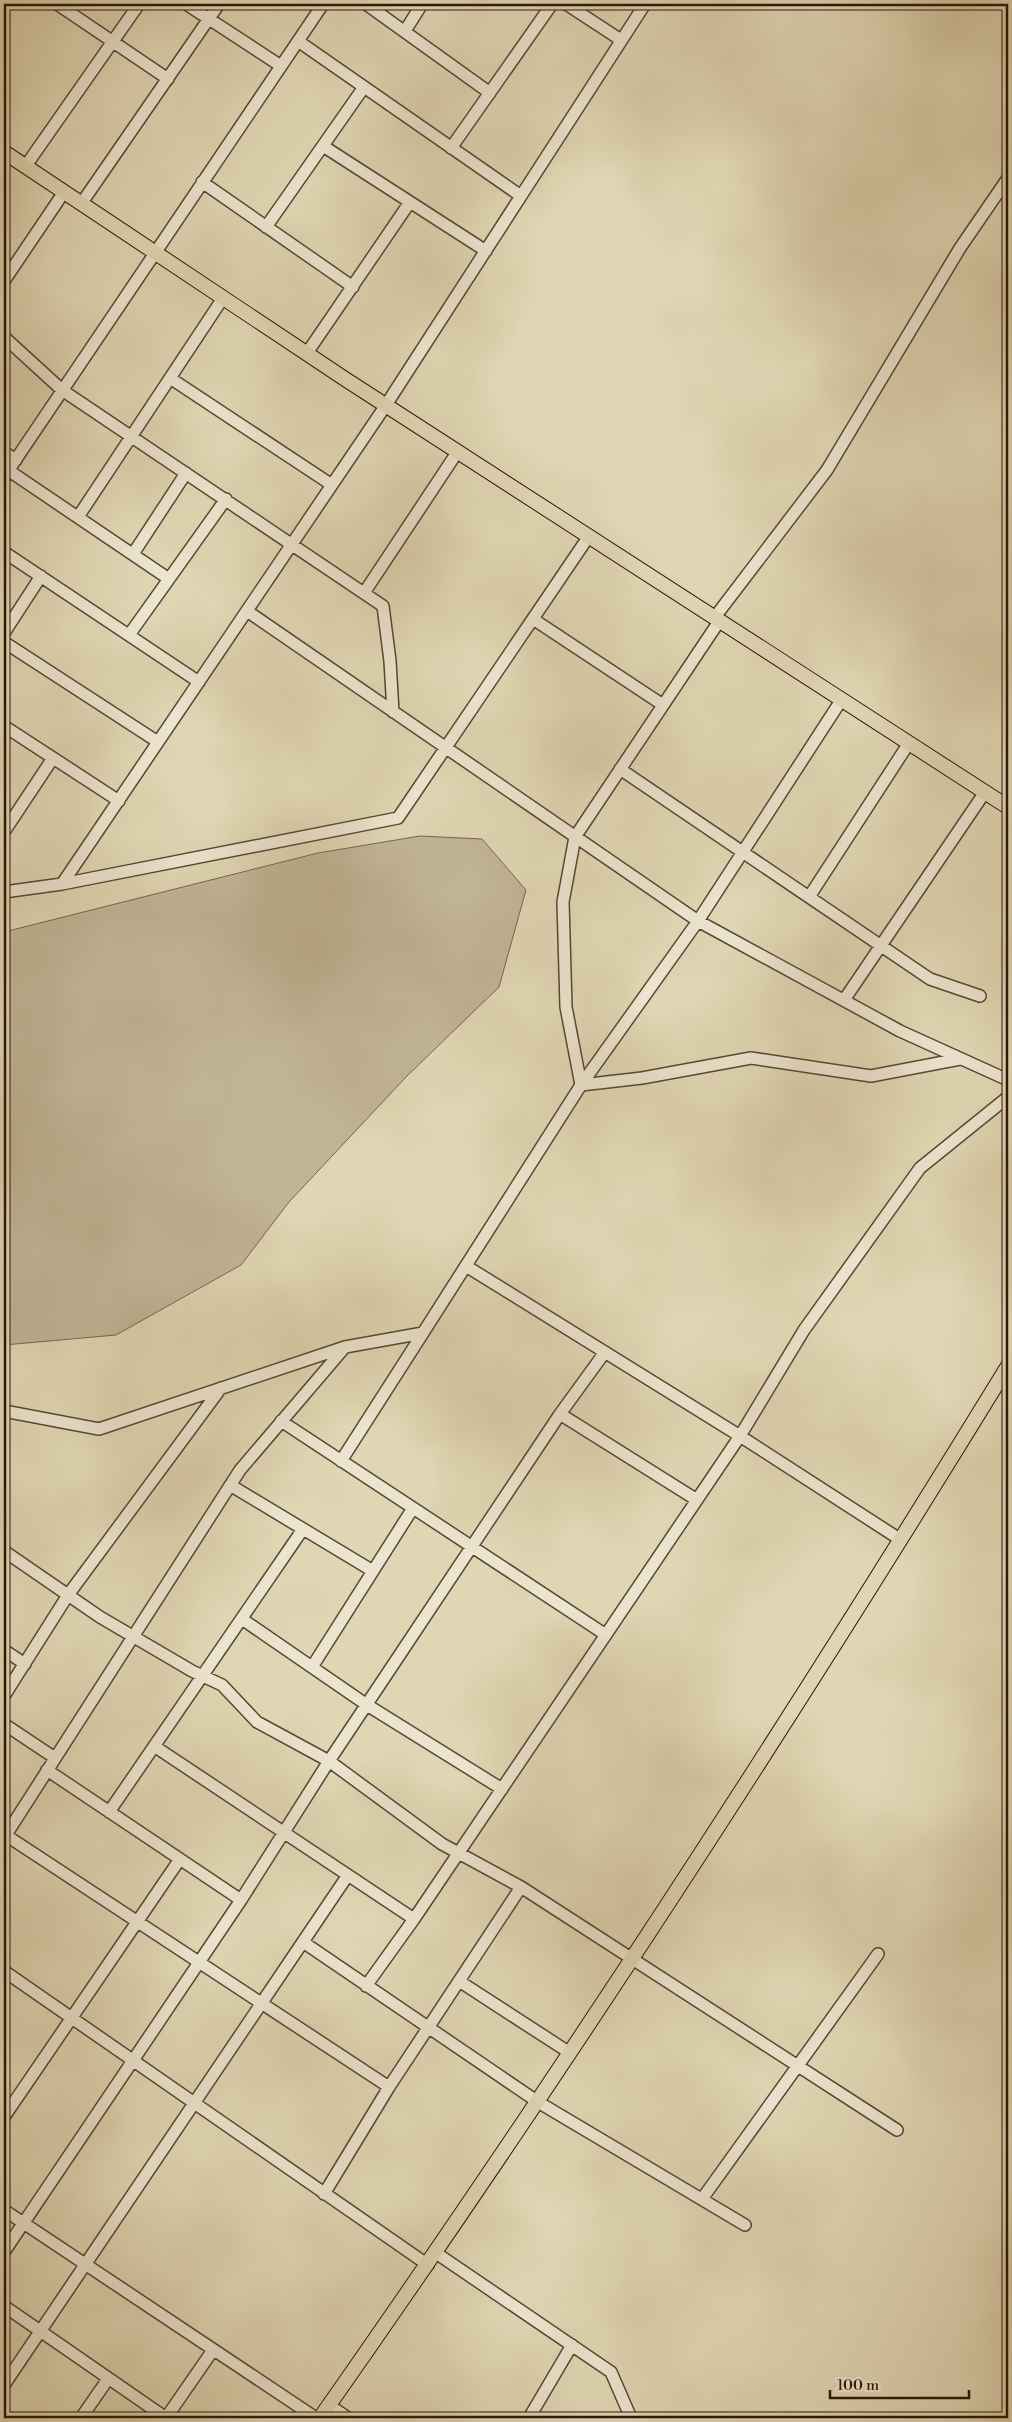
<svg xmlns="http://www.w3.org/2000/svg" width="1012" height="2422" font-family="'Libre Bodoni',serif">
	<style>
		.green { fill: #c1b596; stroke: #76664f }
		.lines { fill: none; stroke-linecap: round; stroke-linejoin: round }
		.minor-casing { stroke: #594633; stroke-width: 14 }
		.major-casing { stroke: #2c1608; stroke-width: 16 }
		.minor { stroke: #ebe4ce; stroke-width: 11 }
		.major { stroke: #e0d6b3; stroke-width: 14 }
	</style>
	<rect width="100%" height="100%" fill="#e0d6b3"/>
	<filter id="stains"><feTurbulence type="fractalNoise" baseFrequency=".004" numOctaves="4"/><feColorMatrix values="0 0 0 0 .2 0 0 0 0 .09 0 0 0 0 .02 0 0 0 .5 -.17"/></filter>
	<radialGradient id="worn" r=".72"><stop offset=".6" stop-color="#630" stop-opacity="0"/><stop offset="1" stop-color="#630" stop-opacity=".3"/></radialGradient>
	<path class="green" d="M420,836L482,839L526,890L499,987L406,1077L289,1202L241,1265L116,1335L4,1345V932L318,853Z"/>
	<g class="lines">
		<g class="minor-casing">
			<path id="minor" d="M57,4L168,79
				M186,4L281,66
				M366,4L490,93
				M566,4L621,40
				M405,31L422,4
				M298,41L521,196
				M323,146L486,251
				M451,148L552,4
				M25,167L139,4
				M202,182L353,287
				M81,204L219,4
				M266,227L364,87
				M4,281L64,192
				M4,337L62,390L383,606L390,661L393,712
				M307,353L410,202
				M170,378L332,485
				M4,452L16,460
				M8,470L169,579
				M4,477L323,4
				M78,517L223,298
				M4,552L199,682
				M133,554L186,473
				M364,593L458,451
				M247,611L698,921L900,1031L1008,1080
				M715,617L827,470L960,248L1008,178
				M533,619L663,705
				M720,620L575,837L563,902L566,1007L581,1085L642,1078L751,1058L871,1076L960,1059
				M4,633L41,576
				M129,635L226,499
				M4,642L158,742
				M4,726L119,801
				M620,769L930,979L980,996
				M4,832L53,758
				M62,884L386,405L645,4
				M4,892L62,884L398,818L589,536
				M809,897L909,743
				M844,1000L985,792
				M466,1266L740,1436L901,1540
				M4,1411L99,1429L345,1347
				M560,1414L697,1500
				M281,1421L606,1635
				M341,1461L423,1333
				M230,1485L373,1571
				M4,1551L100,1617L192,1671L222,1685L257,1722L329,1761L442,1844L521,1887L897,2130
				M242,1619L367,1705L502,1789
				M4,1650L25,1664
				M312,1667L413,1508
				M4,1696L68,1595L221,1388
				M4,1724L55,1758
				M154,1746L414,1919
				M47,1770L241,1900
				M109,1812L303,1529
				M4,1834L389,2087
				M4,1838L240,1470L345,1347L423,1333L581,1085L698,921L842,699
				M303,1942L538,2102L745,2225
				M4,1971L428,2265
				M459,1981L570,2053
				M366,1986L414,1919L740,1436L804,1330L920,1168L1008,1097
				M4,2117L180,1859
				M324,2194L389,2087L521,1887
				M702,2199L878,1954
				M4,2210L316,2418
				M4,2252L241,1900L329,1761L560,1414L605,1352
				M436,2253L611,2372L631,2418
				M4,2306L166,2418
				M4,2385L348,1875
				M329,2405L348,2418
				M81,2418L108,2379
				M166,2418L213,2350
				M529,2418L572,2345"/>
		</g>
		<g class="major-casing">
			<path id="major" d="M4,152L345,379L1008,807
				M320,2418C561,2075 789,1723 1008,1366"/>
		</g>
		<use href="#minor" class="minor"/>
		<use href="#major" class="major"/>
	</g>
	<rect width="1012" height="2422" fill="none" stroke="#e0d6b3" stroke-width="20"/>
	<rect x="5" y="5" width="1002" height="2412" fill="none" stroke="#2c1608" stroke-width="2.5"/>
	<rect x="10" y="10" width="992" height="2402" fill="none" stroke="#2c1608"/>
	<path d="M830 2390v8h139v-8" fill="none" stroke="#2c1608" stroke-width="2.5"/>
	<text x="837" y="2390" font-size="15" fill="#2c1608" stroke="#ebe4ce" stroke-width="4" paint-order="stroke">100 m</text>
	<rect width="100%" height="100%" filter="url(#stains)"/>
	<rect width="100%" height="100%" fill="url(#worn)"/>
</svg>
